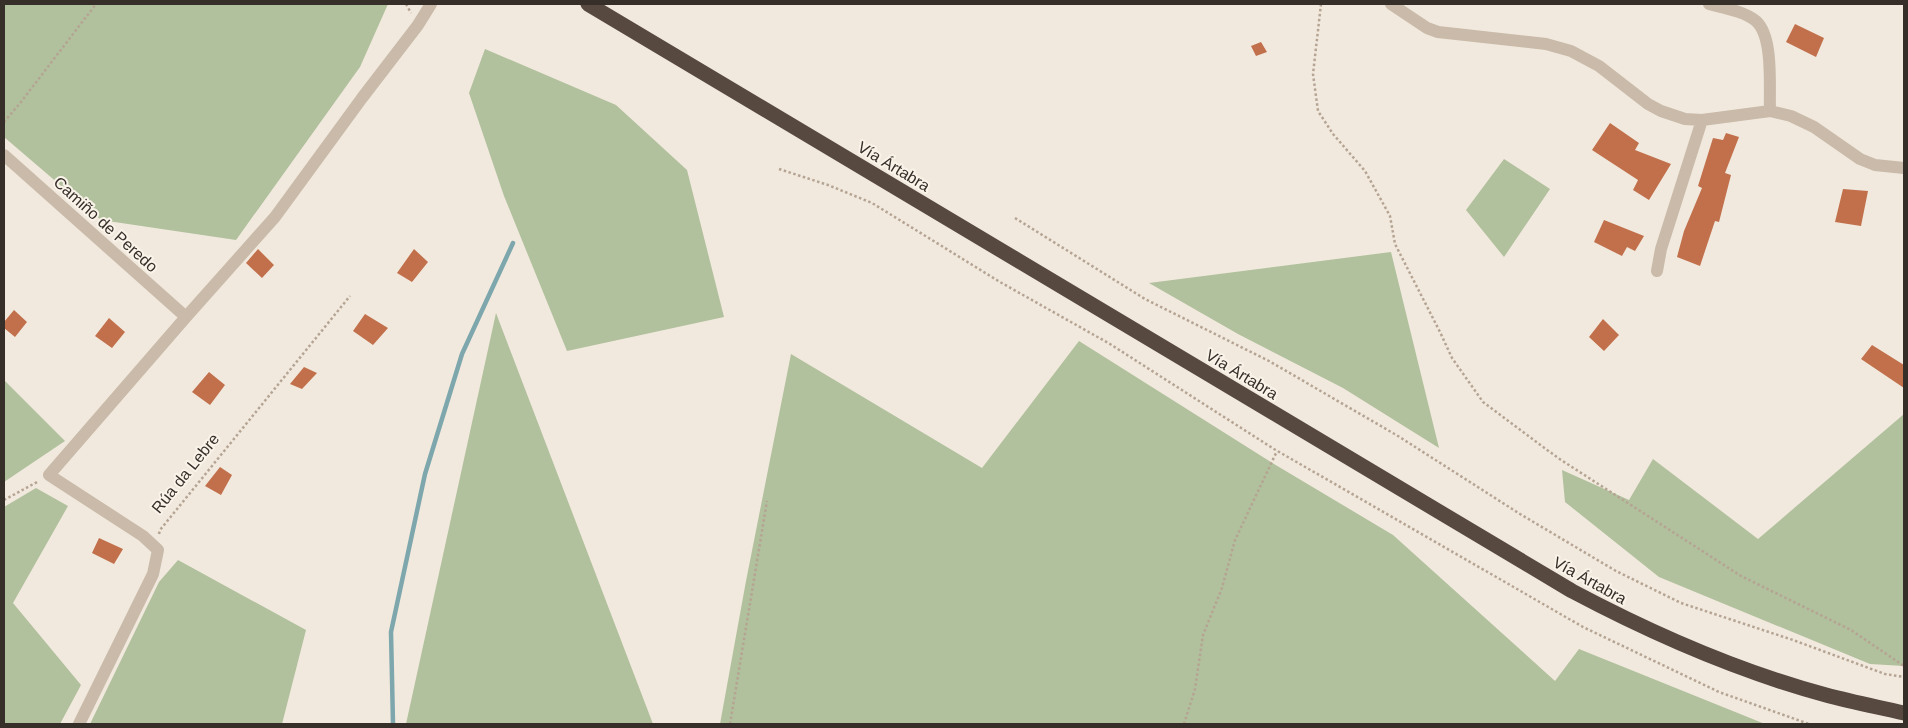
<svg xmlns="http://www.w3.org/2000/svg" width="1908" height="728" font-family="Helvetica,sans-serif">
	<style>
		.green { fill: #b1c09d }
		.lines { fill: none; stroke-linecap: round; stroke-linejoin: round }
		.stream { stroke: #7da7ad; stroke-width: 4.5 }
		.building { fill: #c1704b }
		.path { stroke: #b5a493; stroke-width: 2.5; stroke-dasharray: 2.5 2.5; stroke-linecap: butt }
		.minor { stroke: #c9baa9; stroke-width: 12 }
		.highway { stroke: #574940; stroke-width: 15 }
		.labels { text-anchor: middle; stroke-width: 4; stroke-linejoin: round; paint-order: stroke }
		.street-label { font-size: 16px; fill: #362e29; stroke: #f9f3e9 }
	</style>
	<rect width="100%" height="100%" fill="#f1e9dd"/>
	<path class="green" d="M4,4H388L360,67L236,240L101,220L4,137Z
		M485,49L616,105L687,170L724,317L567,351L504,196L469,93Z
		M1504,159L1550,189L1504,257L1466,210Z
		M1391,252L1439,448L1343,388L1238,334L1149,283Z
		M496,313L653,724H406Z
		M1079,341L1274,464L1393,535L1555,681L1579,649L1765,724H720L746,581L791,354L982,468Z
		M4,380L65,441L4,482Z
		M1904,414V666L1870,664L1659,577L1565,502L1562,470L1629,500L1653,459L1758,539Z
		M36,488L68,506L13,603L81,685L60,724H4V507Z
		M178,560L306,630L282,724H90L159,582Z"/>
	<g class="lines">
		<path class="stream" d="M393,724L391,632L425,474L462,354L513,243"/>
	</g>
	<path class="building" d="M1795,24L1824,38L1816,57L1786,42Z
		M1261,42L1267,52L1256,56L1251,46Z
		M1610,123L1639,143L1635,150L1671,164L1649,200L1633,190L1638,180L1592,150Z
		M1726,133L1739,137L1725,173L1731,175L1719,222L1715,221L1700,266L1677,257L1684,231L1702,188L1698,186L1713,138L1723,140Z
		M1843,189L1868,191L1861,226L1835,222Z
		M1604,220L1644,236L1635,251L1627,247L1622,256L1594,242Z
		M258,249L274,265L262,278L246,263Z
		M414,249L428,262L412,282L397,273Z
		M14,310L27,322L15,337L4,328V322Z
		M365,314L388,328L373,345L353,331Z
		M109,318L125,332L112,348L95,336Z
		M1603,319L1619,335L1604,351L1589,337Z
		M1872,345L1904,365V388L1861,359Z
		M304,367L317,373L302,389L290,384Z
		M209,372L225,385L210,405L192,392Z
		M220,467L232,475L221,495L205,486Z
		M99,538L123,549L114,564L92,553Z"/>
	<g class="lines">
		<path class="path" d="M406,4L411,13
			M1321,4L1313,74L1318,111L1333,134L1365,171L1390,216L1395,244L1440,332L1452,358L1483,402L1558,458L1741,576L1851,630L1904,666
			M4,122L21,102L96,4
			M779,169L828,185L872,203L1000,282L1110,344L1274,449L1583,627L1719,692L1809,724
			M1015,218L1145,299L1269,361L1398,436L1520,514L1616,571L1681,603L1793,640L1885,674L1904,677
			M4,500L39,481
			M159,534L160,530L350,296
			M730,724L767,501
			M1184,724L1195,689L1203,635L1222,588L1235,540L1277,451"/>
		<path class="minor" d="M1391,4L1427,28L1438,32L1546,44L1571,51L1599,66L1648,104L1661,111L1685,119L1702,120L1770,111L1791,116L1814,127L1860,159L1875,165L1904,168
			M1709,4C1724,8 1744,11 1756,21C1774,37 1769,88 1770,111
			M4,155L186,317
			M1657,271L1661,249L1702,120
			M79,724L153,574L158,550L143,536L49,475L186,317L275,217L362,98L418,25L431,4"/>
		<path class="highway" d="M588,4L1572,591C1653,634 1737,671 1826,695C1852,702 1878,707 1904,713"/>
	</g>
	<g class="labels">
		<g class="street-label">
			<text transform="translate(894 166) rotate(31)" y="6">Vía Ártabra</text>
			<text transform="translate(106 224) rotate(42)" y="6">Camiño de Peredo</text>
			<text transform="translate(1242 374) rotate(31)" y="6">Vía Ártabra</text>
			<text transform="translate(185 473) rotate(-51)" y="6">Rúa da Lebre</text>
			<text transform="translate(1590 580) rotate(29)" y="6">Vía Ártabra</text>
		</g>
	</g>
	<rect width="1908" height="728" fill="none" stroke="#362e29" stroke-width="10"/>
</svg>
